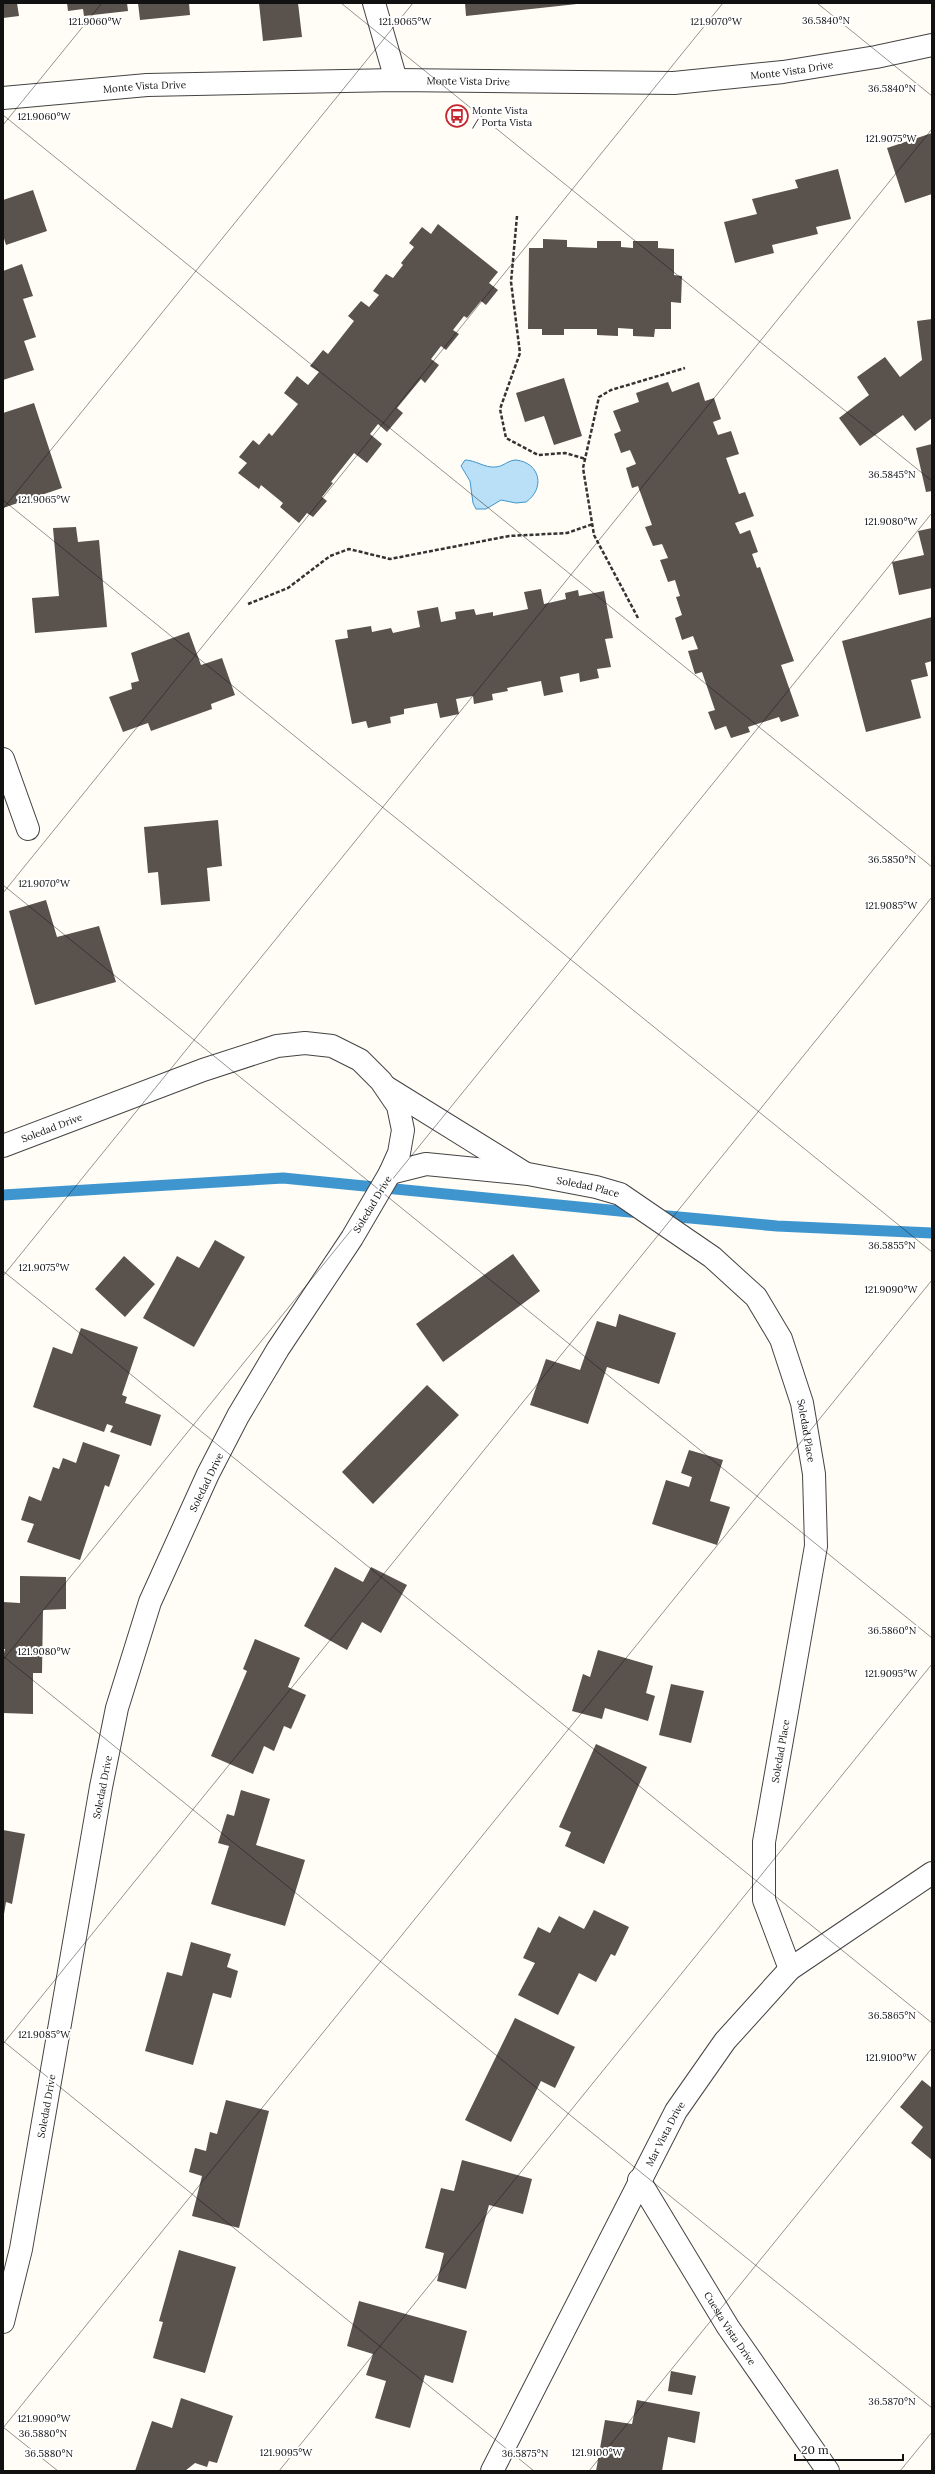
<svg xmlns="http://www.w3.org/2000/svg" width="935" height="2474" font-family="Lora,serif">
	<style>
		.water { fill: #b9e0f7; stroke: #3f96cf }
		.lines { fill: none; stroke-linecap: round; stroke-linejoin: round }
		.stream { stroke: #3f96cf; stroke-width: 11 }
		.building { fill: #5a524d }
		.minor-casing { stroke: #444; stroke-width: 24 }
		.tertiary-casing { stroke: #444; stroke-width: 24 }
		.path { stroke: #333; stroke-width: 2.5; stroke-dasharray: 4 2; stroke-linecap: butt }
		.minor { stroke: #fff; stroke-width: 22 }
		.tertiary { stroke: #fff; stroke-width: 22 }
		.ticks { fill: none; stroke: #111; stroke-width: 1; stroke-opacity: 0.45 }
		.labels { text-anchor: middle; stroke-width: 4; stroke-linejoin: round; paint-order: stroke }
		.street-label { font-size: 10px; fill: #111; stroke: #fff }
		.poi-label { font-size: 10px; fill: #111; stroke: #fff; text-anchor: start }
		.ticks-label { font-size: 10px; text-anchor: middle; fill: #111; stroke: #fff; stroke-width: 4; stroke-linejoin: round; paint-order: stroke }
	</style>
	<rect width="100%" height="100%" fill="#fffdf5"/>
	<path class="water" d="M465,460C475,460 485,468 495,467C503,467 508,460 516,460C541,463 545,489 526,502L516,503L501,500L486,509H476L473,503L470,481L461,466Z"/>
	<g class="lines">
		<path class="stream" d="M3,1195L283,1178L640,1213
			M657,1215L777,1226L932,1233"/>
	</g>
	<path class="building" d="M3,3H17L19,16L3,18Z
		M67,3H127L128,11L84,16L83,9L68,11Z
		M138,3H189L190,15L140,20Z
		M259,3H298L302,37L263,41Z
		M465,3H577V4L466,16Z
		M932,133V194L905,203L887,148Z
		M838,169L851,219L816,227L818,234L772,245L774,253L735,263L724,222L757,214L752,199L798,188L795,180Z
		M33,190L47,231L6,245L3,235V200Z
		M438,224L498,272L489,283L498,290L486,305L481,301L467,318L464,316L453,330L459,334L446,350L441,346L431,359L439,365L425,383L421,379L397,408L403,413L387,432L378,424L370,434L382,444L367,463L354,453L331,482L333,483L322,497L327,501L313,517L307,513L299,523L280,507L283,503L261,485L259,489L238,473L247,463L239,457L253,440L259,445L269,433L272,436L298,404L284,393L297,376L308,385L319,372L310,366L323,350L328,354L354,321L348,316L361,301L369,307L379,295L373,291L386,274L393,278L403,265L401,263L414,247L409,243L422,227L431,234Z
		M543,239L567,240V247L597,248V241H621V247L633,248V241H658V248L674,249V275L682,276L681,303L671,302V329H655L654,337L633,336V329L618,328V336L597,335V329H564V335H542V329H528L529,248H543Z
		M22,264L33,296L23,299L36,337L24,341L34,370L3,380V271Z
		M932,319V418L915,431L903,415L860,446L839,418L869,395L857,377L885,357L900,377L922,360L917,321Z
		M564,378L582,436L554,445L544,416L525,422L516,393Z
		M668,382L672,392L699,382L705,401L714,398L721,419L713,422L718,435L731,431L739,454L726,458L739,494L745,492L754,516L735,523L740,534L750,530L758,552L752,554L757,568L760,567L794,661L781,665L799,716L781,722L779,717L748,727L750,732L731,738L726,726L715,730L708,712L715,710L702,672L695,674L688,651L698,649L693,636L682,640L675,618L682,615L676,597L680,596L675,580L668,582L660,560L668,558L662,544L653,546L645,527L652,525L638,486L632,488L626,468L636,464L630,450L621,453L614,434L621,431L613,411L639,402L636,393Z
		M34,403L62,488L3,508V413Z
		M932,444V491L926,492L916,448Z
		M76,527L78,542L99,540L107,627L35,633L32,598L59,596L53,528Z
		M932,528V588L899,595L892,562L924,555L918,531Z
		M541,589L544,604L566,599L565,593L578,590L579,596L604,591L613,638L605,639L611,667L597,669L599,678L580,682L579,673L560,677L563,692L544,696L541,681L507,688L508,691L492,694L493,700L474,704L473,696L456,699L459,714L440,718L437,703L404,709V714L390,717L391,723L368,728L366,721L352,724L335,640L348,638L347,630L371,626L372,632L391,628L393,633L420,627L417,611L438,607L441,622L456,619L455,612L474,609L476,615L493,612V616L528,609L524,592Z
		M932,617V661L925,663L928,676L911,680L921,718L866,732L842,641Z
		M189,632L201,665L222,658L235,695L211,704L212,709L151,731L148,723L123,732L109,697L132,689L131,683L139,681L131,653Z
		M218,820L222,866L207,868L210,901L161,905L158,872L148,873L144,827Z
		M46,900L57,937L99,926L116,982L35,1005L9,911Z
		M215,1240L245,1257L194,1347L143,1318L177,1256L199,1268Z
		M513,1254L540,1291L443,1362L416,1324Z
		M124,1256L155,1284L125,1317L95,1289Z
		M619,1314L676,1333L659,1384L607,1367L588,1424L530,1405L546,1359L580,1370L597,1321L616,1327Z
		M81,1328L138,1347L122,1395L127,1397L125,1403L161,1415L151,1446L110,1432L113,1426L107,1424L104,1432L33,1407L53,1347L72,1354Z
		M427,1385L459,1415L373,1504L342,1472Z
		M83,1442L120,1455L109,1487L105,1485L80,1560L27,1542L34,1524L21,1520L29,1496L41,1501L53,1467L59,1469L63,1458L76,1463Z
		M689,1450L723,1460L710,1501L730,1507L717,1545L652,1524L666,1480L689,1487L692,1477L681,1473Z
		M335,1567L363,1582L371,1567L407,1585L381,1633L362,1622L347,1650L304,1626Z
		M20,1576L66,1577V1609L43,1610L42,1673H33V1714L3,1713V1657L5,1649H3V1602L20,1603Z
		M255,1639L300,1658L288,1687L306,1695L291,1729L284,1726L274,1751L264,1746L253,1774L211,1756L247,1671L243,1669Z
		M598,1650L653,1666L646,1693L655,1696L648,1721L605,1708L602,1719L572,1711L583,1674L590,1677Z
		M671,1684L704,1691L691,1743L659,1735Z
		M596,1744L647,1767L604,1864L565,1846L571,1832L559,1827Z
		M241,1790L270,1799L256,1845L305,1860L285,1926L211,1904L229,1846L218,1843L227,1814L234,1816Z
		M3,1830L25,1834L12,1904L6,1902L4,1914Z
		M594,1910L629,1927L615,1956L611,1954L596,1982L579,1973L558,2015L518,1995L535,1963L523,1958L538,1927L550,1933L559,1916L584,1929Z
		M191,1942L231,1954L227,1967L238,1971L231,1998L213,1993L193,2065L145,2051L167,1972L182,1976Z
		M515,2018L575,2047L555,2088L541,2081L511,2142L465,2120Z
		M922,2080L932,2088V2160L911,2143L923,2127L900,2107Z
		M226,2100L269,2111L239,2228L192,2216L202,2176L189,2172L195,2148L206,2151L210,2132L217,2134Z
		M462,2160L532,2179L523,2214L489,2205L466,2289L437,2281L444,2253L425,2248L441,2188L454,2191Z
		M179,2250L236,2267L205,2373L153,2358L163,2322L159,2321Z
		M359,2301L467,2331L453,2383L425,2375L410,2428L375,2418L386,2381L366,2375L373,2354L347,2346Z
		M671,2371L696,2376L692,2395L668,2391Z
		M181,2398L233,2416L217,2463L209,2461L207,2467L195,2463L185,2471H135L152,2421L172,2428Z
		M637,2400L700,2412L695,2443L668,2437L662,2471H596L605,2420L632,2424Z"/>
	<g class="lines">
		<g class="minor-casing">
			<g id="minor">
				<path d="M374,3L396,80"/>
				<path d="M3,759L28,829"/>
				<path d="M386,1087L523,1172"/>
				<path id="s1" d="M390,1173L426,1164L528,1174L596,1187L620,1194L712,1257L756,1297L781,1339L802,1403L814,1474L816,1546L764,1842V1900L790,1969"/>
				<path id="s2" d="M639,2180L728,2327L828,2471"/>
				<path id="s3" d="M492,2471L676,2111L725,2041L790,1969L932,1873"/>
			</g>
		</g>
		<g class="tertiary-casing">
			<g id="tertiary">
				<path id="s4" d="M3,98L147,85L396,80L674,83L783,72L876,57L932,45"/>
				<path id="s5" d="M3,1146L203,1070L277,1046L305,1043L332,1046L360,1060L381,1081L398,1106L403,1130L399,1153L390,1173L352,1238L278,1349L238,1416L208,1474L150,1602L117,1708L101,1787L21,2249L3,2322"/>
			</g>
		</g>
		<path class="path" d="M517,216L511,282L520,353L500,409L506,438L538,455L565,453L586,459
			M248,604L288,588L330,556L349,549L390,559L509,536L567,533L593,524
			M638,618L594,535L583,468L599,397L611,390L685,368"/>
		<use href="#minor" class="minor"/>
		<use href="#tertiary" class="tertiary"/>
	</g>
	<path class="ticks" d="M341,3L932,481M817,3L932,96M3,115L932,867M3,125L102,3M3,500L932,1252M3,509L413,3M3,885L932,1638M3,893L723,3M3,1271L932,2023M3,1276L932,129M3,1656L932,2408M3,1660L932,513M3,2041L534,2471M3,2044L932,897M3,2427L58,2471M3,2428L932,1280M279,2471L932,1664M589,2471L932,2048M900,2471L932,2432"/>
	<defs>
		<g id="bus-ring" transform="scale(1.15)"><circle r="9.5" fill="#fff" stroke="#c4262e" stroke-width="1.5"/><path d="M-5-6H5V4H4V6H2V4H-2V6H-4V4H-5ZM-3.5-4V0h7V-4ZM-3.5 1.2v1.5H-2V1.2ZM2 1.2v1.5H3.5V1.2Z" fill="#c4262e"/></g>
	</defs>
	<g fill-rule="evenodd">
		<use href="#bus-ring" x="457" y="116"/>
	</g>
	<g class="labels">
		<g class="street-label">
			<text dy="4" stroke="none"><textPath href="#s4" startOffset="790">Monte Vista Drive</textPath></text>
			<text dy="4" stroke="none"><textPath href="#s4" startOffset="466">Monte Vista Drive</textPath></text>
			<text dy="4" stroke="none"><textPath href="#s4" startOffset="142">Monte Vista Drive</textPath></text>
			<text dy="4" stroke="none"><textPath href="#s5" startOffset="52">Soledad Drive</textPath></text>
			<text dy="4" stroke="none"><textPath href="#s1" startOffset="201">Soledad Place</textPath></text>
			<text transform="translate(372 1204) rotate(-59)" y="4">Soledad Drive</text>
			<text dy="4" stroke="none"><textPath href="#s1" startOffset="549">Soledad Place</textPath></text>
			<text transform="translate(206 1482) rotate(-64)" y="4">Soledad Drive</text>
			<text transform="translate(780 1751) rotate(-80)" y="4">Soledad Place</text>
			<text transform="translate(102 1787) rotate(-79)" y="4">Soledad Drive</text>
			<text transform="translate(46 2106) rotate(-80)" y="4">Soledad Drive</text>
			<text dy="4" stroke="none"><textPath href="#s3" startOffset="379">Mar Vista Drive</textPath></text>
			<text dy="4" stroke="none"><textPath href="#s2" startOffset="174">Cuesta Vista Drive</textPath></text>
		</g>
		<g class="poi-label">
			<text x="472" y="114">Monte Vista<tspan x="472" dy="12">/ Porta Vista</tspan></text>
		</g>
	</g>
	<g class="ticks-label">
		<text x="826" y="24">36.5840°N</text>
		<text x="95" y="25">121.9060°W</text>
		<text x="405" y="25">121.9065°W</text>
		<text x="716" y="25">121.9070°W</text>
		<text x="892" y="92">36.5840°N</text>
		<text x="44" y="120">121.9060°W</text>
		<text x="891" y="142">121.9075°W</text>
		<text x="892" y="478">36.5845°N</text>
		<text x="44" y="503">121.9065°W</text>
		<text x="891" y="525">121.9080°W</text>
		<text x="892" y="863">36.5850°N</text>
		<text x="44" y="887">121.9070°W</text>
		<text x="891" y="909">121.9085°W</text>
		<text x="892" y="1249">36.5855°N</text>
		<text x="44" y="1271">121.9075°W</text>
		<text x="891" y="1293">121.9090°W</text>
		<text x="892" y="1634">36.5860°N</text>
		<text x="44" y="1655">121.9080°W</text>
		<text x="891" y="1677">121.9095°W</text>
		<text x="892" y="2019">36.5865°N</text>
		<text x="44" y="2038">121.9085°W</text>
		<text x="891" y="2061">121.9100°W</text>
		<text x="892" y="2405">36.5870°N</text>
		<text x="44" y="2422">121.9090°W</text>
		<text x="43" y="2437">36.5880°N</text>
		<text x="286" y="2456">121.9095°W</text>
		<text x="597" y="2456">121.9100°W</text>
		<text x="49" y="2457">36.5880°N</text>
		<text x="525" y="2457">36.5875°N</text>
	</g>
	<rect width="935" height="2474" fill="none" stroke="#111111" stroke-width="8"/>
	<path d="M795 2454v6h108v-6" fill="none" stroke="#111111" stroke-width="2"/>
	<text x="801" y="2454" font-size="12" fill="#111111" stroke="#ffffff" stroke-width="3" paint-order="stroke">20 m</text>
</svg>
